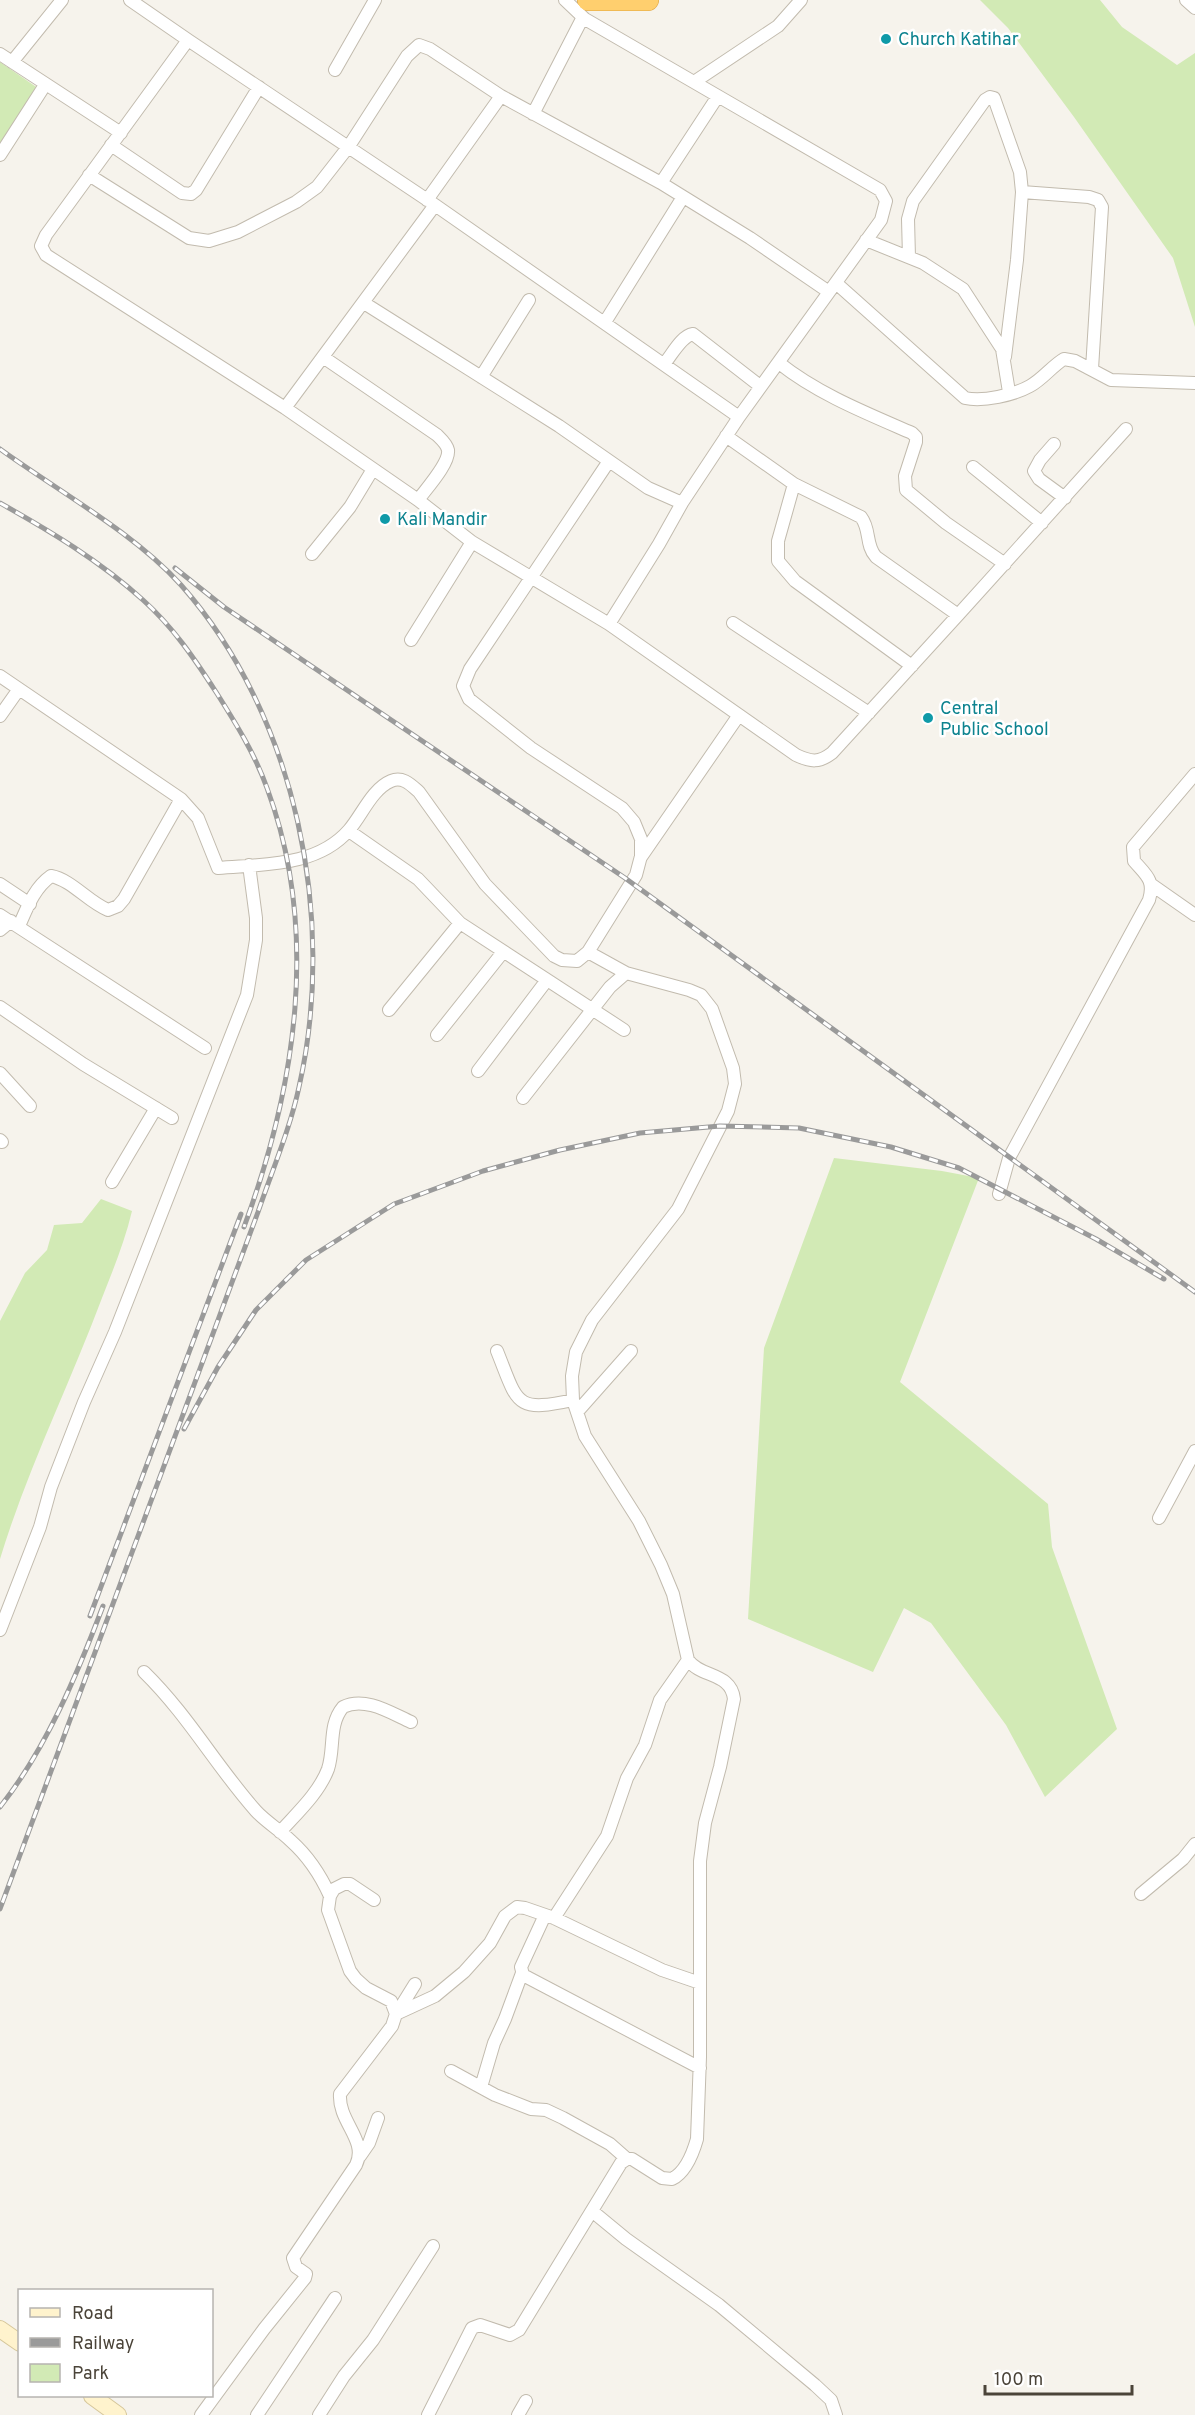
<svg xmlns="http://www.w3.org/2000/svg" width="1195" height="2415" font-family="Overpass,sans-serif">
	<style>
		.green { fill: #d2eab5 }
		.lines { fill: none; stroke-linecap: round; stroke-linejoin: round }
		.street-casing { stroke: #c2bbae; stroke-width: 14 }
		.secondary-casing { stroke: #d6c79b; stroke-width: 18 }
		.highway-casing { stroke: #e0a43c; stroke-width: 22 }
		.street { stroke: #fff; stroke-width: 12 }
		.secondary { stroke: #fff3cd; stroke-width: 16 }
		.highway { stroke: #ffcf6e; stroke-width: 21 }
		.rail-casing { stroke: #9a9a9a; stroke-width: 5 }
		.rail { stroke: #fff; stroke-width: 3; stroke-dasharray: 9; stroke-linecap: butt }
		.culture-dot { fill: #0f9aa8; stroke: #fff; stroke-width: 2 }
		.labels { text-anchor: middle; stroke-width: 5; stroke-linejoin: round; paint-order: stroke }
		.culture-label { font-size: 18px; fill: #0d838f; stroke: #fff; text-anchor: start }
	</style>
	<rect width="100%" height="100%" fill="#f6f3ec"/>
	<path class="green" d="M980,0H1100L1122,27L1177,65L1195,53V327L1173,258L1074,117L1008,28Z
		M0,62L42,91L0,149Z
		M834,1158L942,1171L979,1178L900,1382L1048,1504L1052,1547L1117,1729L1045,1797L1006,1725L931,1623L904,1608L873,1672L748,1619L764,1348Z
		M101,1199L132,1211C125,1241 113,1270 102,1298C69,1386 27,1470 0,1559V1321L25,1273L47,1250L54,1225L82,1223Z"/>
	<g class="lines">
		<g class="street-casing">
			<path id="street" d="M130,0L188,40L46,235L41,246L46,255L285,408L418,500L472,542L609,624L659,544L682,503L739,417
				M1186,0L1195,8
				M188,40L435,205L739,417L881,220L886,201L880,190L585,19L565,0
				M0,54L121,133
				M12,62L62,0
				M335,70L375,0
				M694,82L778,26L801,0
				M718,96L661,183L750,238L829,292
				M533,114L583,17
				M111,145L182,193L191,194L196,190L259,87
				M0,155L45,85
				M89,175L189,238L209,241L238,232L296,202L317,187L349,146L407,56L419,45L430,49L501,96L661,183
				M1022,192L1089,197L1098,200L1102,207L1092,369
				M427,200L501,96
				M866,240L923,263L963,289L1002,349L1009,392
				M909,257L908,219L913,201L985,100L990,97L994,98L1020,172L1022,192L1017,260L1005,357
				M836,283L965,398C983,402 1014,395 1030,386C1043,379 1052,366 1064,359L1075,361L1111,380L1195,383
				M364,303L559,426L648,488L682,503
				M605,322L683,197
				M323,357L437,435C441,439 447,444 448,450C450,463 426,489 418,500
				M779,363C818,394 866,413 912,433L916,437V442L905,476L906,490L946,523L1005,564
				M664,364C672,355 681,336 693,334L760,386
				M481,377L529,300
				M285,408L435,205
				M726,436L794,484L861,517C871,530 865,545 876,557L958,615L1126,429
				M1054,444L1040,460L1034,471L1039,479L1065,498
				M973,467L1042,523
				M794,484L778,541V561L795,581L912,666
				M312,554L350,507L373,469
				M733,623L869,713
				M609,624L796,755C811,762 819,763 832,753L958,615
				M411,640L472,542
				M0,676L181,799L198,818L218,868C263,864 317,867 349,830C362,815 372,789 391,781C403,776 411,785 419,792L485,884L554,956L562,960L577,961L588,952
				M0,716L19,689
				M349,831L418,879L460,923L624,1030
				M641,857L739,715
				M0,884L30,904
				M1152,885L1195,915
				M0,915L205,1048
				M19,926C27,908 34,888 51,876C72,880 88,902 108,910L118,906L124,899L181,799
				M0,930L11,921
				M0,1007L83,1064L172,1118
				M389,1010L460,923
				M437,1035L503,952
				M478,1071L547,980
				M0,1073L30,1106
				M523,1098L610,987L626,973
				M0,1140L2,1142
				M112,1182L156,1108
				M999,1194L1009,1158L1149,900C1155,880 1146,875 1134,861L1133,847L1195,774
				M497,1351C518,1403 514,1413 573,1400
				M577,1412L631,1351
				M1159,1518L1195,1451
				M0,1630L40,1527L51,1487L84,1402L115,1332L247,995L256,940V918L249,865
				M144,1672C188,1715 216,1766 256,1811C266,1822 280,1830 291,1841C309,1857 320,1874 330,1896
				M280,1832C297,1813 319,1793 328,1769C335,1748 328,1725 343,1707C365,1696 391,1713 411,1722
				M1141,1894L1183,1859L1195,1844
				M545,1915L521,1967L523,1975L700,2068
				M554,1918L607,1836L627,1778L645,1745L660,1700L688,1660
				M397,2013L415,1984
				M396,2014L435,1996L464,1972L490,1943L505,1916L517,1907L525,1908L554,1918L662,1970L700,1983
				M451,2071L495,2095L531,2109L546,2110L563,2118L610,2144L627,2159
				M481,2087L494,2043L505,2019L522,1973
				M360,2156L369,2143L378,2118
				M592,2211L626,2239L719,2305L815,2385L831,2400L836,2415
				M201,2415L264,2329L305,2278L306,2274L296,2267L293,2258L356,2165C368,2140 338,2122 340,2094L392,2026L396,2014L391,2001L366,1988L356,1979L350,1971L328,1910L330,1896L334,1889L344,1884H350L374,1900
				M257,2415L335,2298
				M319,2415L344,2376L373,2340L433,2246
				M428,2415L472,2328L480,2325L510,2335L519,2330L621,2163L627,2159H632L662,2178L672,2179C686,2172 693,2153 697,2139L700,2057V1861L705,1823L720,1767L734,1699C731,1672 701,1678 688,1660L673,1594L661,1565L639,1521L585,1436L573,1400L572,1376L576,1352L592,1320L678,1209L728,1111L735,1084L733,1068L712,1009L701,995L689,990L626,973L588,952L636,875L641,856V839L634,822L622,808L531,748L469,699L463,686L470,669L609,461
				M518,2415L526,2401"/>
		</g>
		<g class="secondary-casing">
			<path id="secondary" d="M0,2329L20,2343
				M92,2396L118,2415"/>
		</g>
		<g class="highway-casing">
			<path id="highway" d="M588,0H648"/>
		</g>
		<use href="#street" class="street"/>
		<use href="#secondary" class="secondary"/>
		<use href="#highway" class="highway"/>
		<g class="rail-casing">
			<path id="rail" d="M0,449C58,491 133,532 181,585C297,716 337,919 299,1087C290,1129 272,1171 258,1212L0,1909
				M0,503C50,531 100,561 143,600C173,627 194,658 216,692C235,722 255,754 267,788C320,931 296,1087 244,1227
				M175,568L224,607L625,878L1195,1292
				M184,1429L218,1367L256,1310L306,1260L394,1204L483,1171L560,1150L640,1133L720,1126L799,1128L891,1147L959,1168L1096,1239L1164,1279
				M90,1616L241,1214
				M0,1807C46,1749 77,1675 103,1606"/>
		</g>
		<use href="#rail" class="rail"/>
	</g>
	<g class="culture-dot">
		<circle cx="886" cy="39" r="6"/>
		<circle cx="385" cy="519" r="6"/>
		<circle cx="928" cy="718" r="6"/>
	</g>
	<g class="labels">
		<g class="culture-label">
			<text x="898" y="45">Church Katihar</text>
			<text x="397" y="525">Kali Mandir</text>
			<text x="940" y="714">Central<tspan x="940" dy="21">Public School</tspan></text>
		</g>
	</g>
	<rect x="18" y="2289" width="195" height="108" fill="#ffffff" stroke="#b7b4b0" stroke-width="1.5"/>
	<rect x="30" y="2308" width="30" height="9" fill="#fff3cd" stroke="#b7b4b0" stroke-width="1.5"/>
	<text x="72" y="2319" font-size="18" fill="#4b4439">Road</text>
	<rect x="30" y="2338" width="30" height="9" fill="#9a9a9a" stroke="#b7b4b0" stroke-width="1.5"/>
	<text x="72" y="2349" font-size="18" fill="#4b4439">Railway</text>
	<rect x="30" y="2364" width="30" height="18" fill="#d2eab5" stroke="#b7b4b0" stroke-width="1.5"/>
	<text x="72" y="2379" font-size="18" fill="#4b4439">Park</text>
	<path d="M985 2385v9h147v-9" fill="none" stroke="#4b4439" stroke-width="3"/>
	<text x="994" y="2385" font-size="18" fill="#4b4439" stroke="#ffffff" stroke-width="4.5" paint-order="stroke">100 m</text>
</svg>
